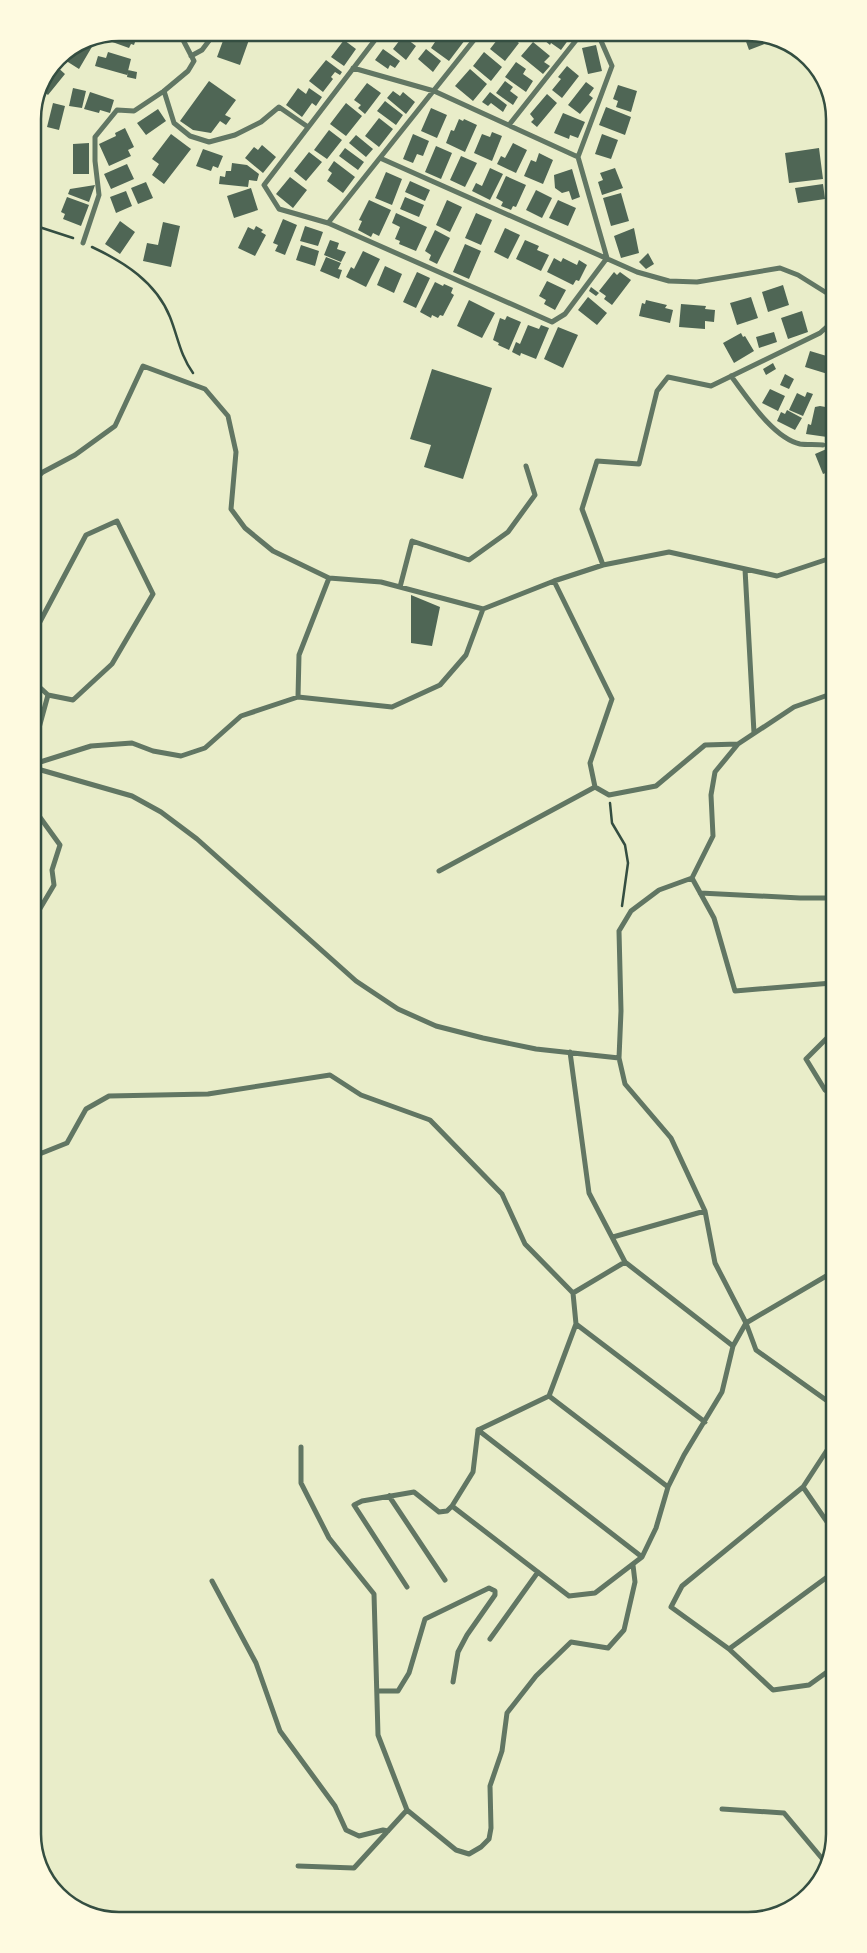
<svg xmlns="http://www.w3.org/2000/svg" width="867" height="1953" font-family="Manrope,sans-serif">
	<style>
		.building { fill: #4f6655 }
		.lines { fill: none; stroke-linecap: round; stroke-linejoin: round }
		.path { stroke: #344e41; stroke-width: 2.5 }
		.minor { stroke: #617663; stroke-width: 5 }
		.rim { fill: none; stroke: #344e41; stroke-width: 2.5 }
	</style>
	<rect width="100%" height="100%" fill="#e9edc9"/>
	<path class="building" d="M753,33L764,37L767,43L749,50L744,36Z
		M501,35H508L519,43L505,61L490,49Z
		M538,35H563L569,39L561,50L551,43L550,45Z
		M403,36L416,46L406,60L393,49Z
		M439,36H459L465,40L449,61L431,48Z
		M250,37L240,65L217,57L224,38Z
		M104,39H136L134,45L131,44L129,48Z
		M85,40L93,45L79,69L60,57Z
		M344,40L356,49L344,66L331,57Z
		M533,42L550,56L544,62L550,66L543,74L521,56Z
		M596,45L602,71L588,74L582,48Z
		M383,49L400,61L395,68L390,65L388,69L375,60Z
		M426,49L441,61L433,72L418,59Z
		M108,52L131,59L127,75L95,66L98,56L106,58Z
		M484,52L502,67L491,81L473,66Z
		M326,60L342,72L340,75L335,72L331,77L333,79L323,92L309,81Z
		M516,62L526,69L523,74L533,81L526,92L505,77Z
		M809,63L818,75H817L806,67Z
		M55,65L65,74L48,95L43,91Z
		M567,66L579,76L562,98L552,90L561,79L558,77Z
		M470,69L487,84L473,101L455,86Z
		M128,70L137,72L136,79L127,77Z
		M209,81L236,100L225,115L231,118L226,125L220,121L211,133L193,130L180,121Z
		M505,81L513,87L510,91L518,97L513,105L496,93Z
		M586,82L594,88L589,95L593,98L580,114L568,105Z
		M367,83L381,93L365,114L358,108L361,105L354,100Z
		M618,85L637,91L631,112L616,107L618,101L613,99Z
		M73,88L86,91L82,108L69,106Z
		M298,88L306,94L309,88L322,97L316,106L312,103L302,117L286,105Z
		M393,91L400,96L403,92L415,102L406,114L387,98Z
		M90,92L114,100L110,113L100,110L99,113L84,109Z
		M490,92L507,105L503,112L491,103L488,106L482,102Z
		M547,94L557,103L537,127L531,122L534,119L530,114Z
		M385,101L403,115L396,125L377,111Z
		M53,103L65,106L59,130L47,127Z
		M346,103L362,116L346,136L330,124Z
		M606,107L631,117L625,135L599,125Z
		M431,108L447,115L437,138L421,131Z
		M158,109L166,121L146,135L137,123Z
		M563,113L585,122L578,138L570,135L569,139L554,133Z
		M379,118L393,129L379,147L365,136Z
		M459,119L463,121L464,119L477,125L465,152L446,143L451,130L454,131Z
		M125,128L134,147L128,150L131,156L109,166L99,144L116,136L115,133Z
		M329,130L342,140L327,159L314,150Z
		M492,132L502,136L492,161L474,153L482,134L490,137Z
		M171,134L191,149L164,184L152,175L159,164L152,159Z
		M413,134L429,141L423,156L417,154L413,163L403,159Z
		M602,134L618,140L611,159L595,154Z
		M356,135L373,149L366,157L349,143Z
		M89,143V174H73V144Z
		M513,143L527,150L516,173L497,164L501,156L505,158Z
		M262,145L276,157L263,173L245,158L254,147L258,150Z
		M436,146L452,153L441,179L425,172Z
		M345,148L364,162L358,170L339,156Z
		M819,148L823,179L789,183L785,153Z
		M203,149L223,156L218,168L213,166L211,171L196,166Z
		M309,152L322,162L306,181L294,171Z
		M539,153L553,160L543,184L524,176L531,160L536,162Z
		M461,156L477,163L465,187L450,180Z
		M334,161L355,177L343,193L327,181L332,173L328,170Z
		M232,163L247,165L259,174L257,181L249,180L248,187L219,184L220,176L225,177L226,171H231Z
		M127,164L134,179L111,189L104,174Z
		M490,168L503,174L490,200L472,191L476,183L482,186Z
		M615,168L623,188L602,195L598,182L603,180L600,173Z
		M572,169L580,197L572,200L569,191L562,193L555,188L554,175Z
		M386,172L402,179L392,205L375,198Z
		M506,176L526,185L516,207L513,206L511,210L501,206L503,202L496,198Z
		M290,177L307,190L293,208L276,194Z
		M410,181L430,190L425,201L405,192Z
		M146,182L153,198L138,204L131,188Z
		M823,184L825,199L798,203L795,188Z
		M95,185L89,202L68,194L70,189Z
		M251,188L258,210L234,218L227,196Z
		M536,190L552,198L542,218L526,210Z
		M126,191L132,206L116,213L110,197Z
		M621,193L629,221L611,226L603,198Z
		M67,197L89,205L81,226L63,219L65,214L61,212Z
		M405,197L424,205L419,217L400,209Z
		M369,200L391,210L379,236L373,233L371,237L358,230L362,221L359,220Z
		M447,200L462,207L450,232L436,225Z
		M558,200L576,208L568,226L549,218Z
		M396,213L427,227L416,251L399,244L400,241L395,239L400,227L392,223Z
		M476,213L492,220L481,245L465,238Z
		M283,219L297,225L285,255L275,251L278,245L273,243Z
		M120,221L135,232L120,254L105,244Z
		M163,222L180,226L171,267L143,261L147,243L158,245Z
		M256,226L263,230L261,232L266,235L255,256L238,248L248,227L254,230Z
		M305,226L323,232L318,246L300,241Z
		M505,228L520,235L508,259L494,252Z
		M634,228L639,253L621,258L614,236Z
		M435,230L450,238L437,264L429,260L431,255L425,251Z
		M330,240L339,243L337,249L346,252L341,262L324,255Z
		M525,240L539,246L537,250L549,255L541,271L516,259Z
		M465,244L481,251L469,279L453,272Z
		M301,245L319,251L315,266L296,260Z
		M363,251L380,259L366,287L346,277L351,267L354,269Z
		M648,253L654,264L646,269L639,262Z
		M326,257L341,263L338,269L342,270L339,279L320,271Z
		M554,258L561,262L563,258L577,265L579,260L587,265L579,281L576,280L573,285L547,272Z
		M385,266L402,274L394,293L377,285Z
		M417,272L430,278L416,308L403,302Z
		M614,272L617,275L620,272L631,280L612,305L604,299L606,296L599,291Z
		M547,281L566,290L555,310L544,304L546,300L539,296Z
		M435,282L443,286L444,284L453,288L451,293L454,295L443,316L440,315L438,318L432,315L431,318L420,312Z
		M783,285L789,305L768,312L762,292Z
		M591,287L599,293L596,296L589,291Z
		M588,297L607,313L597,325L578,310Z
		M751,297L758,318L737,325L730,303Z
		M469,300L495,313L482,338L457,326Z
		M646,300L667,305L665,308L673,310L670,323L639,316L642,303L645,304Z
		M681,304L706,306L705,309L715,310L714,322L705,321V329L679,327Z
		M802,311L808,332L788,339L781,318Z
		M507,316L521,322L509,350L498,345L499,343L493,340L500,318L505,320Z
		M528,325L539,329L541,325L549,328L536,359L521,353L520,356L512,352L516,342L520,344Z
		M558,327L578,335L563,368L544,359Z
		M774,332L777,342L759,348L756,337Z
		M741,333L743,337L745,336L754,351L734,363L723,343Z
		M810,351L830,357L831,375L805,367Z
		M773,363L776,369L766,375L763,369Z
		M432,369L492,388L463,479L424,467L431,445L410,439Z
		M785,374L794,379L789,389L780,385Z
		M770,389L785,396L778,411L762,403Z
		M807,392L813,394L803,416L789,410L797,393L805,397Z
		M820,406L831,408L827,437L806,434L808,424L811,425L815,407Z
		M787,410L802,418L795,430L777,421L781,412L785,414Z
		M831,447V471L823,474L815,454Z
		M411,595L440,607L432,646L411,643Z"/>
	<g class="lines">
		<path class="path" d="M33,225L73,238
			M92,247C124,262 156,282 170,317C178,337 180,355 193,373
			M610,803L612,823L625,845L628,863L622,906"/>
		<path class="minor" d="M598,34L612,66L578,157L607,258
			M378,36L264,185L279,209L328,223L552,322L565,314L607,258
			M191,56L202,50L211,38
			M353,68L434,91L578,157
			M164,91L174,123L190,136L209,142L235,135L261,122L279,107L308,127
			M509,125L581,34
			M380,158L637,272L669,281L697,282L780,268L798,275L830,295
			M328,223L478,35
			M83,243L99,195L95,161V137L117,110L134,111L164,91L188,71L194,61L182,38
			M731,376C747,397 773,438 800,444C807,445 816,444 823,445
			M34,480L43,472L75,455L115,426L143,366L205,389L228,416L236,452L231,509L245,528L273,551L329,578L381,582L483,609L554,581L603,565L669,552L777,576L831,558
			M603,565L582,509L597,461L639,464L657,391L668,377L711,386L820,333L830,324
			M745,569L754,733
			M554,581L612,699L590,763L595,787
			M400,587L412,541L469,560L508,532L535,495L526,466
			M34,633L86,535L117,521L153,594L112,664L73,700L48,695L34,682
			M831,694L794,707L738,744L715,772L711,795L713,836L692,878L659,890L631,911L619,931L621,1011L619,1058L625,1084L671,1138L705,1211L715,1263L746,1323L756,1350L833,1405
			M298,697L299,655L329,578
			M34,746L48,695
			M34,764L91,746L132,743L153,751L181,756L205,748L241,716L298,697L392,707L440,685L466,655L483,609
			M34,768L132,796L161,812L197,839L356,981L398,1009L436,1026L483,1038L536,1049L619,1058
			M595,787L609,795L656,786L705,745L738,744
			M34,809L60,845L52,870L54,885L35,917
			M439,871L595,787
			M692,878L714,918L735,991L832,983
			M700,893L800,898H832
			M832,1033L806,1059L825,1090L832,1095
			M570,1052L589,1193L625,1262L733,1346
			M35,1151L42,1153L67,1143L86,1109L109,1096L208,1094L330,1075L361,1095L430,1120L502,1194L525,1244L573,1293
			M613,1237L705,1211
			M625,1262L573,1293L576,1324L549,1396L478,1430L473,1472L452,1506L569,1596L595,1593L642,1557L656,1528L668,1487L684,1455L722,1392L733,1346L746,1323L833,1272
			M576,1324L705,1422
			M549,1396L668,1487
			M478,1430L642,1557
			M833,1441L803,1487L682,1586L671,1607L729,1649L773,1690L809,1685L834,1667
			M301,1447V1483L329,1538L374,1594L378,1735L407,1810L456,1850L469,1854L481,1847L489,1839L491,1828L490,1786L502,1751L507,1713L536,1676L571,1642L608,1648L624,1630L635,1582L633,1565
			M803,1487L834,1532
			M389,1496L445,1580
			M212,1581L256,1663L280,1731L335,1806L346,1830L359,1836L383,1830L388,1831
			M407,1587L354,1505L362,1501L414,1492L439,1512L447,1511L452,1506
			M490,1639L538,1572
			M729,1649L834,1572
			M377,1691H398L409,1673L425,1619L489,1588L495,1591V1595L467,1635L458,1652L453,1682
			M722,1809L784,1813L825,1862
			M298,1866L354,1868L407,1810"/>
	</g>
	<path d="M0 0H867V1953H0ZM119 41H748A78 78 0 0 1 826 119V1834A78 78 0 0 1 748 1912H119A78 78 0 0 1 41 1834V119A78 78 0 0 1 119 41Z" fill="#fefae0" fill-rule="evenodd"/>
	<path class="rim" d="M119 41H748A78 78 0 0 1 826 119V1834A78 78 0 0 1 748 1912H119A78 78 0 0 1 41 1834V119A78 78 0 0 1 119 41Z"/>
</svg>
